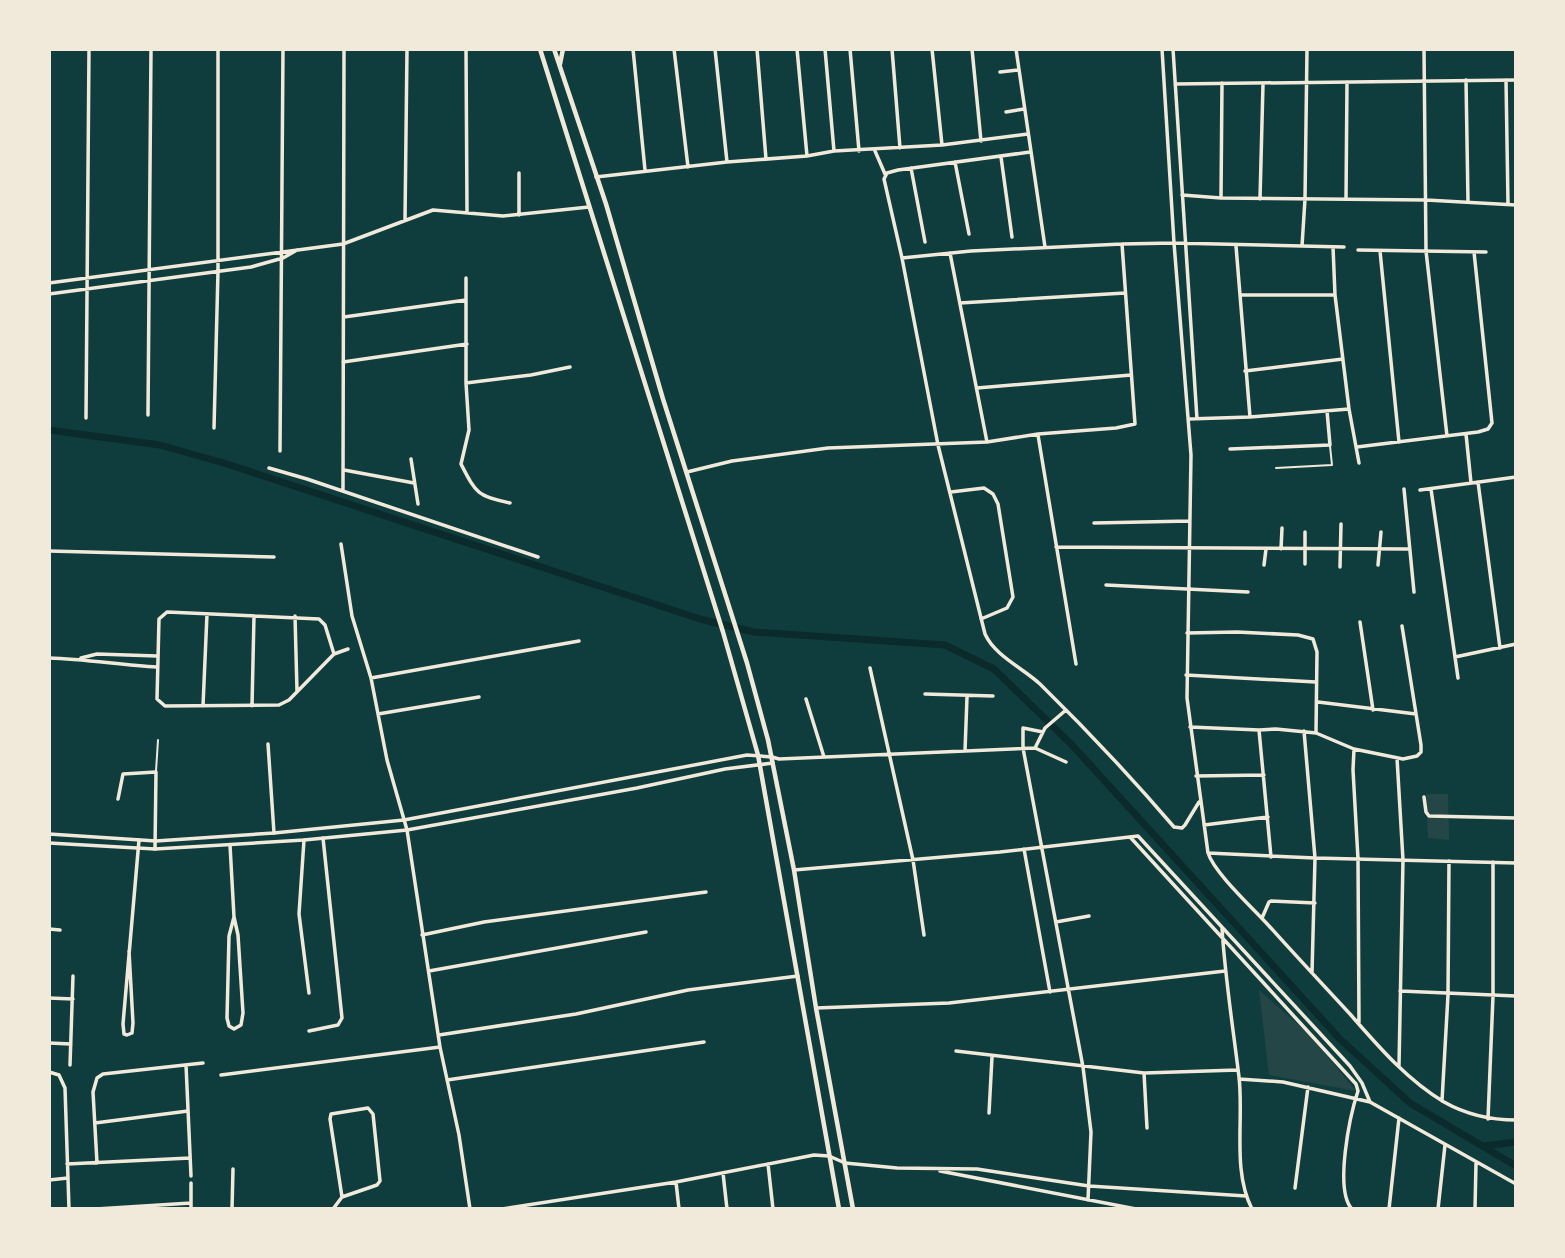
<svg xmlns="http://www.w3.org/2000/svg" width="1565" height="1258" font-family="'Source Serif 4',serif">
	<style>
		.green { fill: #244646 }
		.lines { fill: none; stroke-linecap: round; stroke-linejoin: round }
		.canal { stroke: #0a2a2b; stroke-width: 7 }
		.service { stroke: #f1e9da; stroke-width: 2 }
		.minor { stroke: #f1e9da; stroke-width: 3.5 }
		.tertiary { stroke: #f1e9da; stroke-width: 3.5 }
		.secondary { stroke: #f1e9da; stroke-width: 4.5 }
	</style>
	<rect width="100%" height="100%" fill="#0f3d3e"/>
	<path class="green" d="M1426,794H1448L1449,840L1428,838Z
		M1259,990L1309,1034L1356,1091L1269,1075Z"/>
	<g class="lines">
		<path class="canal" d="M49,430L160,445L227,464L700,619L754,632L945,645L994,669L1072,745L1340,1039L1410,1103L1516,1166
			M1483,1146L1516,1142"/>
		<path class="service" d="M1276,468L1332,465L1330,446
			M156,771L158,740"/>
		<path class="minor" d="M466,49L467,211
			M633,49L645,170
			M674,49L688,167
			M715,49L727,162
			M757,49L766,159
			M797,49L807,156
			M825,49L834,151
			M850,49L859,151
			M892,49L900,148
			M932,49L942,145
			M972,49L981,141
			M1016,49L1045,247
			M1162,49L1174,243L1191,455L1187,698L1208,853C1215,874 1254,909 1270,927C1296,956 1323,985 1350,1014C1378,1046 1407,1080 1444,1102C1467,1115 1490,1120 1516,1120
			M1173,49L1197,419
			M1424,49L1426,251L1447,436
			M1000,72L1018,70
			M1466,80L1468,202
			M1506,80L1508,204
			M1175,84L1516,80
			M1006,112L1024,109
			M875,151L885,174
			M1030,152L898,170L887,173L884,179L902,258L938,445L985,634C995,656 1023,668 1040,684C1087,730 1132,778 1174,827L1182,828L1185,825L1199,802
			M1001,157L1012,237
			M955,162L969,234
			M911,168L925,242
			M596,177L727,162L807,156L834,151L942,145L1028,134
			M1182,195L1221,198L1426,200L1516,205
			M1221,198L1222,83
			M1260,199L1263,84
			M1346,199L1347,82
			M519,215V173
			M405,220L407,49
			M1236,246L1250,417
			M1302,246L1305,199L1307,49
			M1333,247L1335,295L1349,409L1359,463
			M1358,250L1486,252
			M1380,251L1399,442
			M950,253L987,442
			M902,258L971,251L1122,244L1174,243L1344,247
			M466,278V383L469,430L461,464C476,493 477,496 510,503
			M49,283L343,244L433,210L503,216L589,207
			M49,294L251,267L283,258L297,250
			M1240,295H1335
			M960,303L1125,293
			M344,317L466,300
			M343,362L467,344
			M1245,371L1343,359
			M466,383L531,375L570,367
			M977,388L1131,375
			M148,415L151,49
			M86,418L89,49
			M1188,419L1250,417L1349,409
			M214,428L218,271V49
			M1466,434L1471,483
			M1038,435L1076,664
			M1357,447L1478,432L1488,429L1492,423L1474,252
			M1230,449L1330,445L1327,411
			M280,451L283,49
			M411,459L418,504
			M269,468L307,479L538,557
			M344,470L414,483
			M687,472L732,461L828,448L987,442L1038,434L1116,428L1135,424L1122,244
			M1478,482L1500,648
			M1404,489L1414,592
			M1431,489L1458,678
			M1420,490L1516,477
			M343,491L344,49
			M951,492L984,488L993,494L998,504L1013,597L1007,608L981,619
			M1094,523L1190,521
			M341,544L352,616L371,678L387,760L407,830L440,1047L459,1135L470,1209
			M1056,547L1408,549
			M1281,549L1282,528
			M49,551L274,557
			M1305,564V532
			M1264,565L1266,549
			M1378,565L1381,532
			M1340,567L1341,524
			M1106,585L1248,592
			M295,616L297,691
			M1360,622L1373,710
			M1187,633L1237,632L1298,635L1313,639L1317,652L1316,732
			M334,654L325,625L319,619L167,612L159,619L157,699L165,706L279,705L289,700L334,654L348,649
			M1455,657L1516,644
			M49,658C85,659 121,665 157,667
			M81,658L97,654L157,656
			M870,668L913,860L924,935
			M1186,675L1316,682
			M371,678L579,641
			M925,694L993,696
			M806,699L824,757
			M1318,702L1416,714
			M203,706L207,614
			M252,706L254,616
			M378,714L479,697
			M1190,727L1259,730L1276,729L1316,733L1354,749L1403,759L1417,756L1421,752V745L1402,626
			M1259,730L1271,857
			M1304,731L1315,858L1312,973
			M1043,732L1023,728V748L1083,1067L1091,1132L1088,1200
			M268,744L274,833
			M1035,748L1045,728L1066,710
			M1354,749L1353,770L1358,859L1359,1022
			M965,751L967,697
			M772,757L779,759L1035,748L1066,762
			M1397,758L1403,860L1399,1066
			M1196,776L1264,775
			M1424,797L1426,812L1429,816L1516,818
			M118,799L123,774L156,772L155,849
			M1204,825L1268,817
			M1130,837L1356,1084L1358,1091C1350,1115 1334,1190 1352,1209
			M304,840L299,914L309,993
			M230,845L234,917L238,935L243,1013L241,1025L234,1029L229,1026L227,1018L229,936L234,917
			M1024,849L1050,992
			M1208,853L1315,858L1516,863
			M794,870L1000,852L1138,836L1350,1066L1362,1083L1370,1102
			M1262,918L1269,902L1271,901L1315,903
			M1056,922L1089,916
			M1222,928C1225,978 1233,1027 1239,1077C1244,1120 1232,1170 1252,1209
			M49,929L60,930
			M422,935L484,922L706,892
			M129,951L133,1023L132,1033L127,1035L124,1034L123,1024L139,840
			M429,971L646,932
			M1400,991L1516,996
			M49,998L73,999
			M816,1008L949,1003L1225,971
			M309,1031L338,1025L342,1018L323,838
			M439,1035L576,1014L688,990L798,976
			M49,1043L71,1044
			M956,1051L1144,1073L1238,1070
			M70,1065L73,976
			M186,1065L191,1176
			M49,1072L59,1075L65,1088L69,1209
			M1144,1073L1147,1128
			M221,1075L440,1047
			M1239,1079L1283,1082L1370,1102L1516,1184
			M447,1080L704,1042
			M1442,1101L1448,995L1449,861
			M989,1113L992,1057
			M1488,1119L1493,996V862
			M95,1123L188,1111
			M97,1163L93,1092L97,1078L103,1074L203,1063
			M67,1164L190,1158
			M768,1164L773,1209
			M940,1171L1136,1209
			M723,1173L727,1209
			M49,1180L68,1178
			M676,1182L679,1209
			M191,1183V1209
			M1295,1188L1308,1087
			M96,1209L191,1203
			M232,1209L233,1169
			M333,1209L342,1197L377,1185L380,1181L373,1114L368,1108L331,1114L330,1119L342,1197
			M502,1209L676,1182L814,1155L829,1156L845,1163L897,1168L977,1169L1089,1186L1246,1196
			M1389,1209L1399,1118
			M1438,1209L1445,1145
			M1475,1209L1476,1163"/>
		<path class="tertiary" d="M49,834L156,841L274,833L404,820L747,755L772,757
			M49,843L155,849L304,840L407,830L637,788L725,769L773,763"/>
		<path class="secondary" d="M540,49L723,632L758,755L839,1209
			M554,49L606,204L663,399L747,663L768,740L794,870L816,1008L853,1209
			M560,64L563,49"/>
	</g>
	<rect width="1565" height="1258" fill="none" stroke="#f1e9da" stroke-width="102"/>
</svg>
